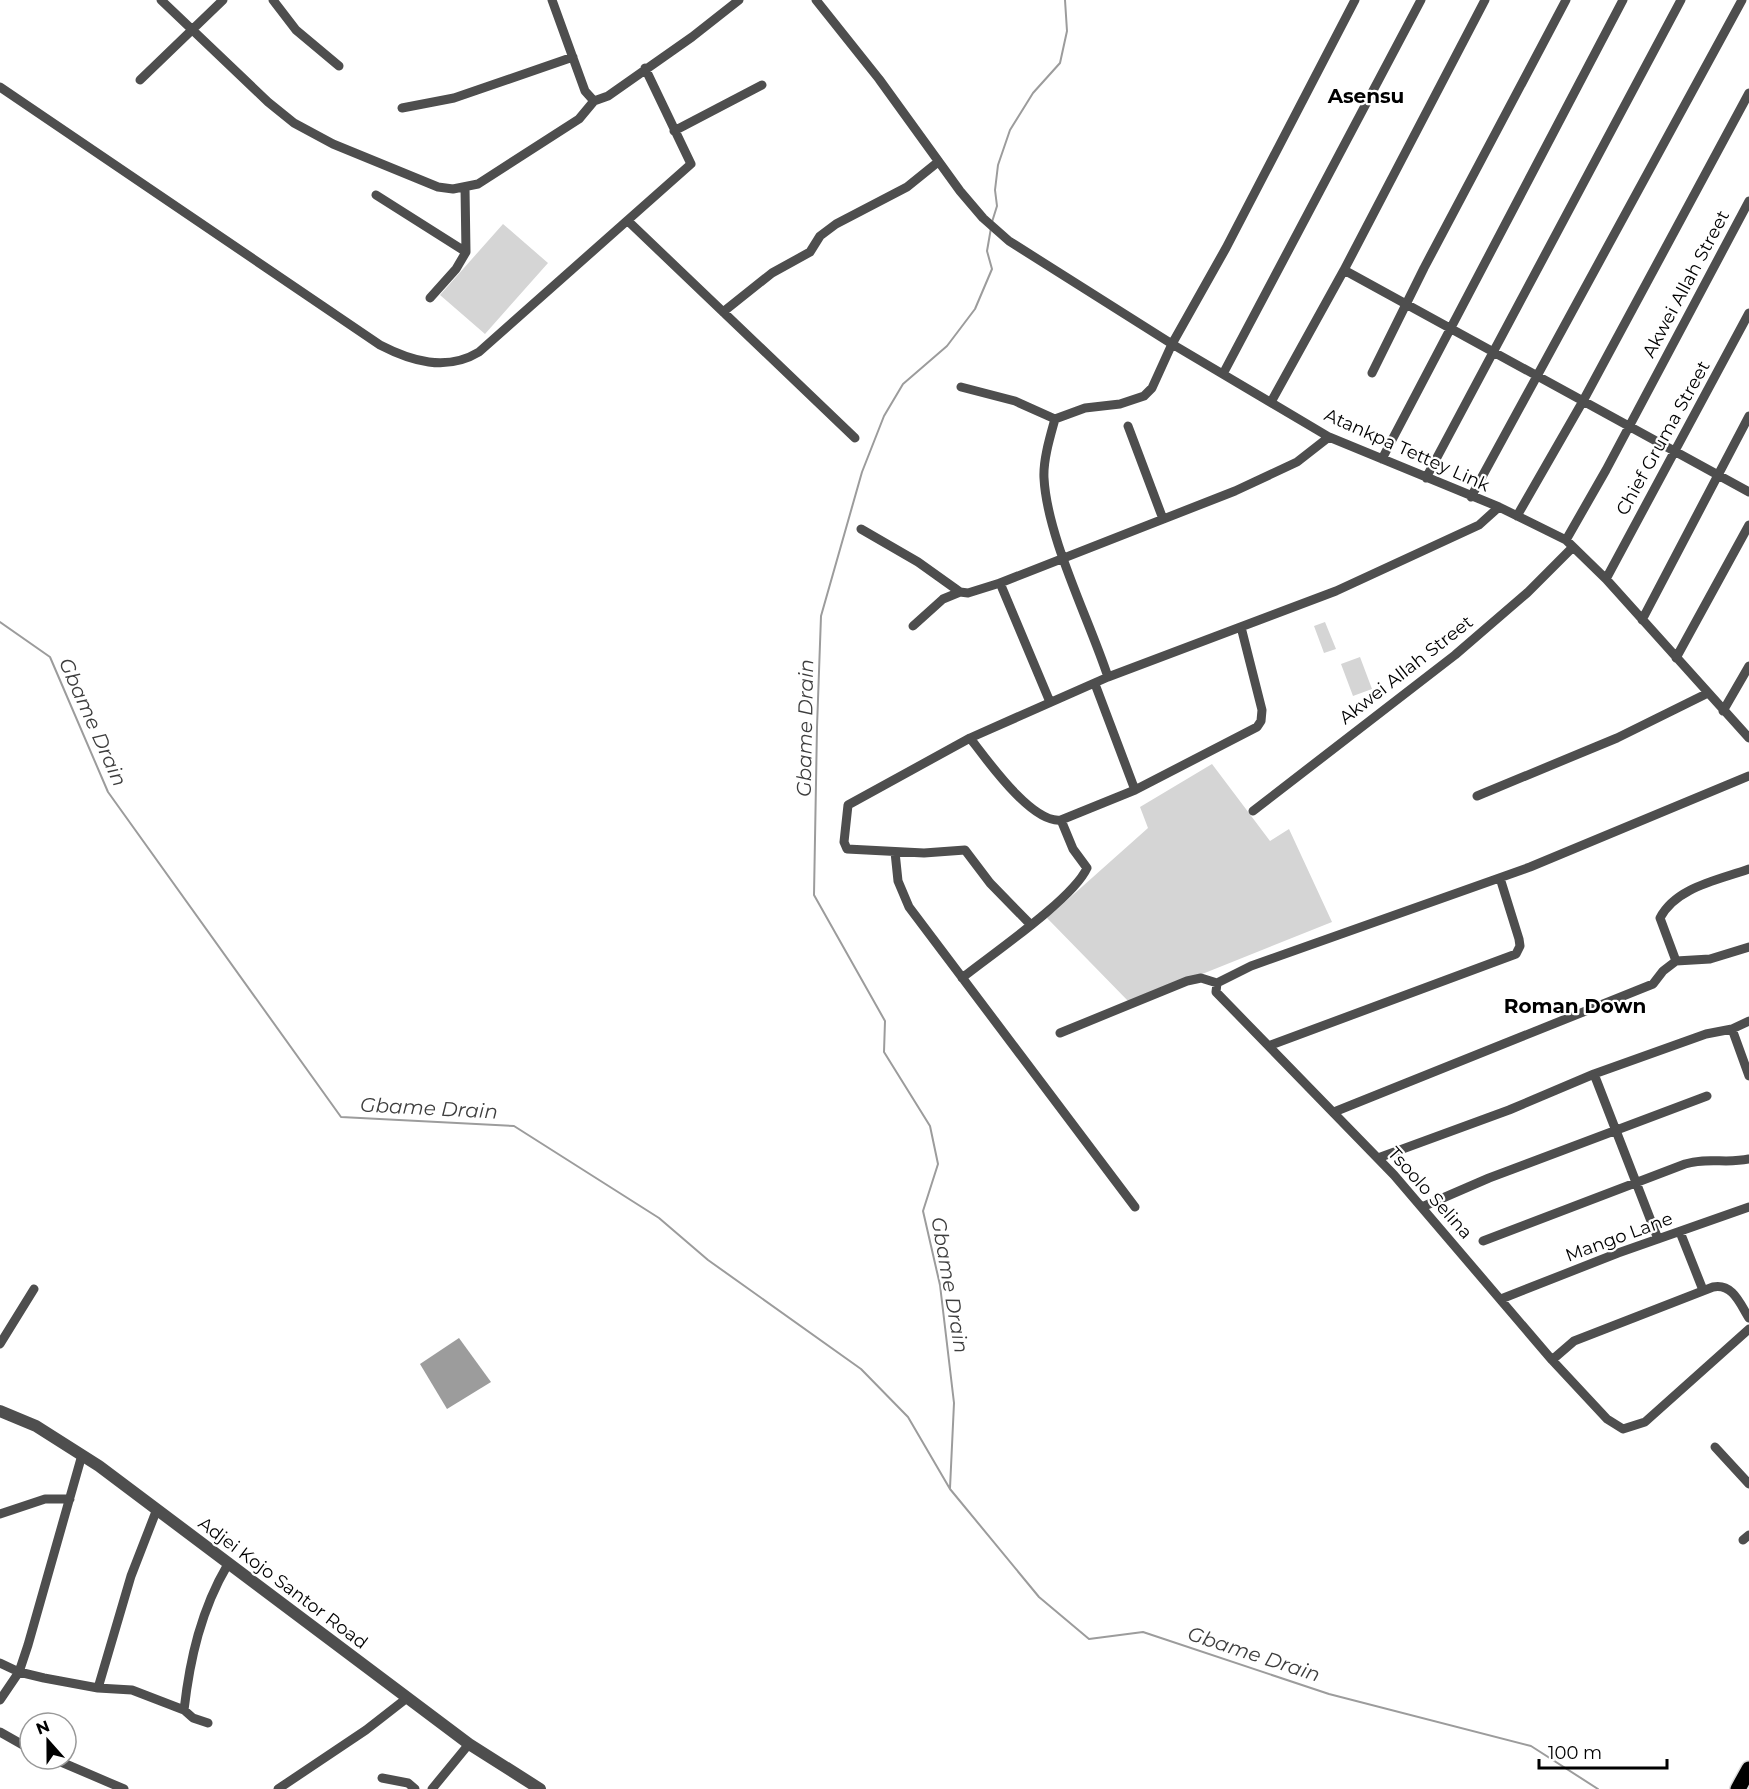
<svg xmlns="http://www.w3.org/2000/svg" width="1749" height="1789" font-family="Montserrat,sans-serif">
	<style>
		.green { fill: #d5d5d5 }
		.water { fill: #9c9c9c }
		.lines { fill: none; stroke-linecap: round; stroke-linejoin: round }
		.stream { stroke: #9c9c9c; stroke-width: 2 }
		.primary-casing { stroke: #dbdbdb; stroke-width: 18 }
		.minor { stroke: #4e4e4e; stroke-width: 9 }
		.tertiary { stroke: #4e4e4e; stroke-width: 12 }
		.primary { stroke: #000; stroke-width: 15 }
		.labels { text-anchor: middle; stroke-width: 4.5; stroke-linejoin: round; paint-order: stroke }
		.street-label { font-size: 18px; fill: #000; stroke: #fff }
		.neighbourhood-label { font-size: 20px; font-weight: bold; fill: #000; stroke: #fff }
		.water-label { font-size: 20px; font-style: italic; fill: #3d3d3d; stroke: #fff }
	</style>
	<rect width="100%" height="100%" fill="#fff"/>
	<path class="green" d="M503,224L548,263L485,334L440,295Z
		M1325,622L1336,649L1324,653L1314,626Z
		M1360,657L1372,689L1353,696L1341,664Z
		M1212,764L1270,841L1289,829L1332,922L1130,1003L1047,918L1148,828L1140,807Z"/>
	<path class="water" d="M459,1338L491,1382L447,1409L420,1364Z"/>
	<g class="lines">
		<path class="stream" d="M992,222L997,206L995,190L998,165L1010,130L1033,93L1060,63L1067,31L1065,0
			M0,622L50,657L108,792L341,1117L514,1126L659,1218L708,1260L861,1369L908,1417L950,1489L1039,1597L1089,1639L1143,1632L1329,1694L1531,1746L1598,1789
			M950,1488L954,1403L940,1285L923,1211L938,1164L930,1126L884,1052L885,1021L814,895L817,727L821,616L862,472L884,416L903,384L947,346L975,309L992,269L987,251L991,228"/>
		<g class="primary-casing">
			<path id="primary" d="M1738,1789L1749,1769"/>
		</g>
		<path class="minor" d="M161,0L268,102L294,123L333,144L438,187L453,189L478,184L579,119L594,101L608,96L692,37L739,0
			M273,0L296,30L339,66
			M552,0L585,91L594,101
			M816,0L879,79L960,191L983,218L1009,241L1172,344L1329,437L1499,507L1566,540L1606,579L1749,738
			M140,80L223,0
			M0,87L380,345C411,361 446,372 479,352L691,164L645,68
			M402,108L454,98L573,57
			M674,131L762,85
			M376,195L466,252
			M628,221L855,438
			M1344,270L1749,492
			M430,298L456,269L466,252L465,188
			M723,312L772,273L810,252L820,236L836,224L907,187L938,162
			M1224,372L1421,0
			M1372,373L1424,268L1566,0
			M961,387L1015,401L1055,419
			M1271,402L1344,270L1485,0
			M1128,426L1163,519
			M1382,459L1623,0
			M1426,478L1681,0
			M1471,497L1742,0
			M1517,516L1583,401L1749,93
			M861,529L918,562L960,592L968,593L1000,583L1235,491L1297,462L1329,437
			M1566,540L1606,470L1749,201
			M1606,579L1749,313
			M1000,583L1050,702
			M1642,620L1749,416
			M913,626L943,599L960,592
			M1676,658L1749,525
			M1108,677C1089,619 1047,537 1044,478C1043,460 1050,437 1055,419L1085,408L1120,404L1144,396L1152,388L1172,344L1226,248L1355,0
			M1095,684L1135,790
			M1723,711L1749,666
			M970,738C987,760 1032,824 1061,820L1135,790L1257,727L1261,721L1262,710L1241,627
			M1749,776L1530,867L1251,966L1217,983L1216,992L1394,1175L1552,1360L1607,1419L1623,1429L1645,1422L1749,1329
			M1477,796L1617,738L1706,694
			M1253,811L1455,655L1527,593L1573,547
			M895,852L898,881L909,907L1135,1207
			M1030,924L990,883L965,850L924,853L847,849L844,842L848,805L970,738L1108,677L1336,591L1479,525L1499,507
			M1676,961L1660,918C1676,887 1719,880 1749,869
			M962,978C992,954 1073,899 1087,868L1073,849L1061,820
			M1732,1029L1749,1076
			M1060,1033L1187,981L1201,978L1217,983
			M1271,1045L1516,954L1520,946L1519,939L1500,878
			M1594,1074L1658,1239
			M1334,1112L1653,984L1663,971L1676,961L1710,959L1749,947
			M1378,1158L1509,1110L1594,1074L1706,1034L1732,1029L1749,1021
			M1422,1207L1489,1178L1707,1096
			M1680,1232L1703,1290
			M1483,1241L1685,1164C1707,1157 1727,1164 1749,1159
			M1501,1299L1618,1253L1749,1207
			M0,1344L34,1289
			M1552,1360L1574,1341L1713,1287C1733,1283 1740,1304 1749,1318
			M1715,1447L1749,1484
			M0,1514L45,1499H70
			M1743,1540L1749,1535
			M0,1663L19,1672L44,1678L98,1688L132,1690L184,1710L193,1718L208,1723
			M98,1688L131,1576L157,1509
			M0,1700L19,1672L28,1645L82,1455
			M184,1710C190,1658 201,1610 228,1564
			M0,1732L30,1749
			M54,1759L124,1789
			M382,1778L408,1783L415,1789
			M278,1789L366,1730L407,1698
			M432,1789L469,1744"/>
		<path class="tertiary" d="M0,1411L36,1426L99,1466L469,1744L540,1789"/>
		<use href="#primary" class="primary"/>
	</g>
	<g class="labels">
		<g class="street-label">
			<text transform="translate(1686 284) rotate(-62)" y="6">Akwei Allah Street</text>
			<text transform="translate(1663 438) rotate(-61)" y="6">Chief Gruma Street</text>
			<text transform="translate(1407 450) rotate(24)" y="6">Atankpa Tettey Link</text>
			<text transform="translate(1406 670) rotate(-38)" y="6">Akwei Allah Street</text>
			<text transform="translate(1430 1193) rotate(48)" y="6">Tsoolo Selina</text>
			<text transform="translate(1619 1237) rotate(-20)" y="6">Mango Lane</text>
			<text transform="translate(283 1583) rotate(37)" y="6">Adjei Kojo Santor Road</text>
		</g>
		<g class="neighbourhood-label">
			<text x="1366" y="103">Asensu</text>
			<text x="1575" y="1013">Roman Down</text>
		</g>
		<g class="water-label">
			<text transform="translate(93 722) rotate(66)" y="7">Gbame Drain</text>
			<text transform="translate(805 728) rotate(-89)" y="7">Gbame Drain</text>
			<text transform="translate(429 1108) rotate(3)" y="7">Gbame Drain</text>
			<text transform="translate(950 1285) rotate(80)" y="7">Gbame Drain</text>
			<text transform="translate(1254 1654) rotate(18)" y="7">Gbame Drain</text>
		</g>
	</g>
	<g transform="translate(48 1741) rotate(339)"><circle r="28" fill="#ffffff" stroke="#999999" stroke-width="1.5"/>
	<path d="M0-4.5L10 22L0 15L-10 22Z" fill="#000000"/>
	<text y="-9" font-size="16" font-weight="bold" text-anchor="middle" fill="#000000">N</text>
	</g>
	<path d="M1539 1759v9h128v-9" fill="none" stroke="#000000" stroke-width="3"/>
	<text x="1548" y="1759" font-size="18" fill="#000000" stroke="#ffffff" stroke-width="4.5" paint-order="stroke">100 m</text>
</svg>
